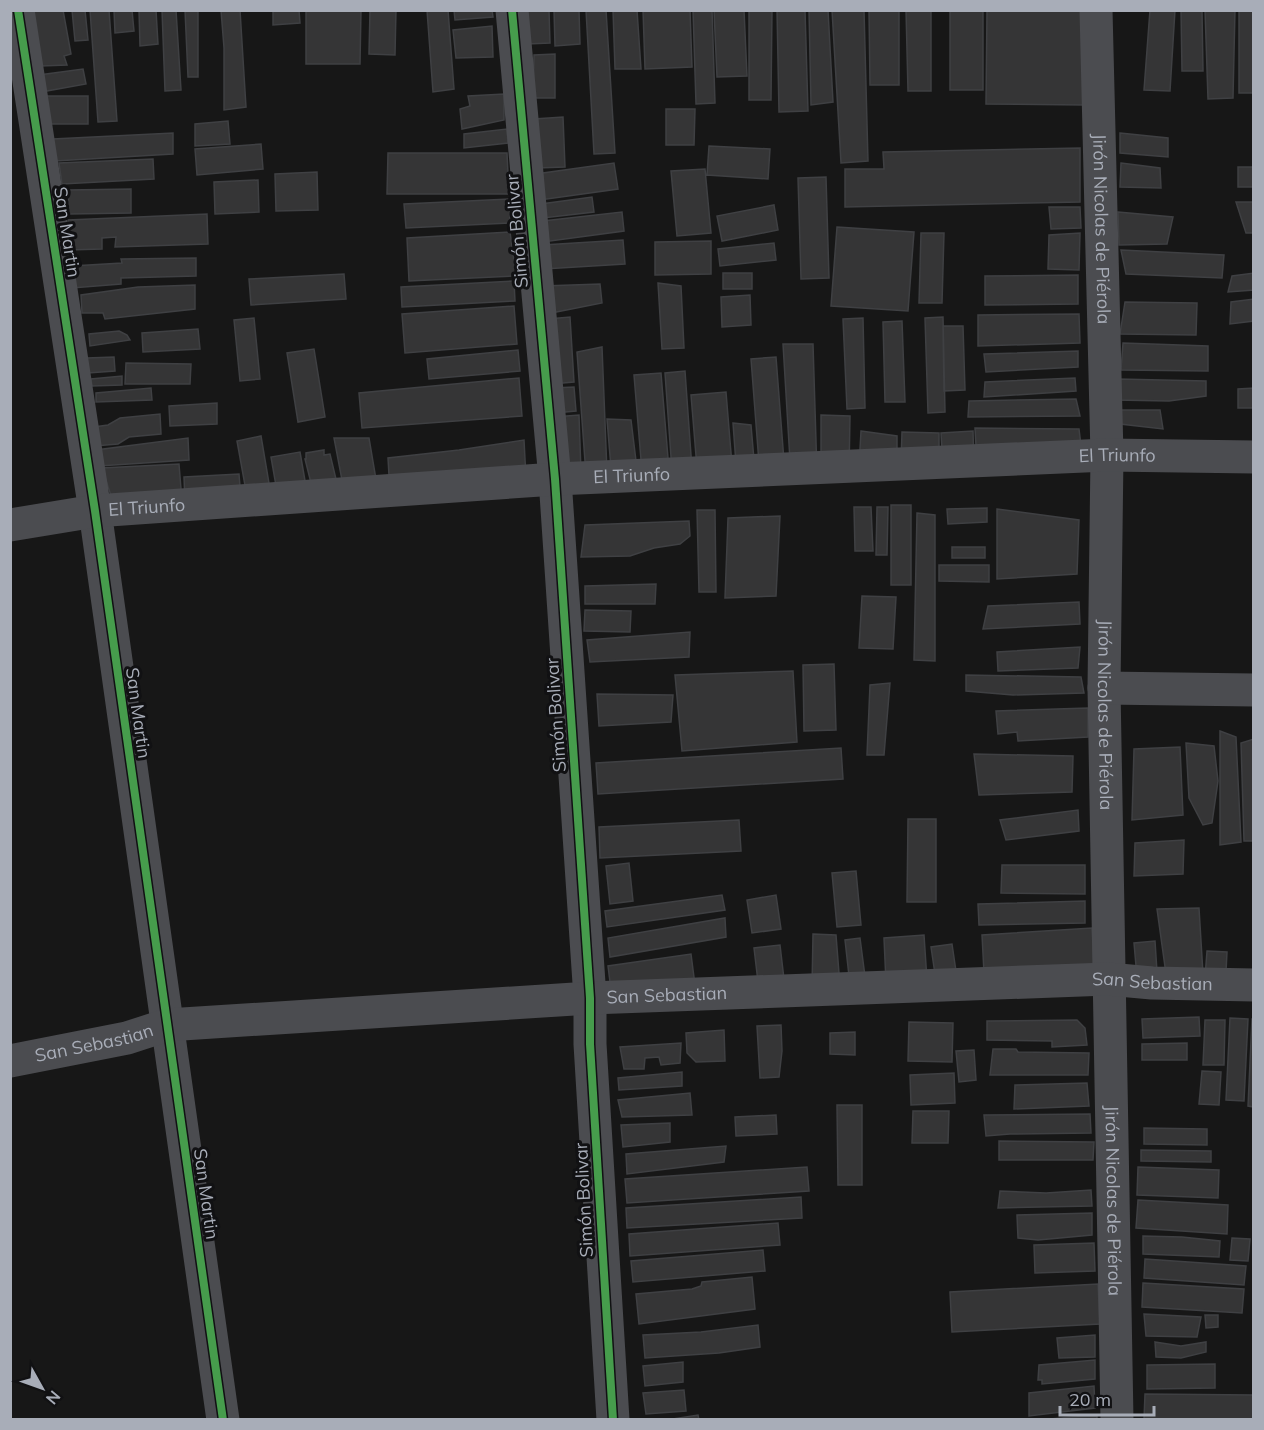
<svg xmlns="http://www.w3.org/2000/svg" width="1264" height="1430" font-family="Mulish,sans-serif">
	<style>
		.building { fill: #353536; stroke: #3f4043; stroke-width: 1.5 }
		.lines { fill: none; stroke-linecap: round; stroke-linejoin: round }
		.minor { stroke: #4b4c50; stroke-width: 33 }
		.cycleway-casing { stroke: #111113; stroke-width: 11 }
		.cycleway { stroke: #469c4c; stroke-width: 8 }
		.labels { text-anchor: middle; stroke-width: 6; stroke-linejoin: round; paint-order: stroke }
		.street-label { font-size: 18px; fill: #a8adb8; stroke: #111113 }
	</style>
	<rect width="100%" height="100%" fill="#171717"/>
	<path class="building" d="M33,10H63L71,54L64,56L67,65L41,66Z
		M72,10H85L88,40L75,41Z
		M90,10H109L117,121L98,122Z
		M114,10H132L134,31L115,33Z
		M139,10H156L158,44L140,46Z
		M162,10H176L181,90L165,91Z
		M185,10H198V77H188Z
		M221,10H240L246,107L224,110V48Z
		M273,10H299L300,23L273,25Z
		M306,10H361L360,64H306Z
		M370,10H396L395,55L369,54Z
		M427,10H448L454,89L433,92Z
		M454,10H492L493,17L455,20Z
		M526,10H549L550,43L527,44Z
		M554,10H579L580,44L555,46Z
		M586,10H606L615,153L594,154Z
		M613,10H637L641,69H615Z
		M643,10H690L692,67L645,69Z
		M693,10H712L715,103L696,104Z
		M714,10H744L747,76L717,77Z
		M749,10H772L771,100H749Z
		M777,10H805L808,111L779,112Z
		M809,10H828L833,102L811,105Z
		M832,10H864L868,161L841,163Z
		M869,10H899V85H870Z
		M906,10H931V91H908Z
		M950,10H983V90H950Z
		M987,10H1085L1084,105L986,104Z
		M1150,10H1175L1170,91L1144,90Z
		M1181,10H1202L1203,71H1182Z
		M1205,10H1235L1233,98L1208,99Z
		M1239,10H1254V93H1239Z
		M492,26L493,57L456,58L453,30Z
		M555,54V98H533L534,55Z
		M83,69L86,84L41,92L39,75Z
		M504,94V120L462,129L460,109L470,106L468,96Z
		M46,96H88V124H47Z
		M666,109H695L694,145H666Z
		M563,117L565,167L537,168L534,119Z
		M228,121L230,144L195,146V124Z
		M507,129L508,143L464,148V134Z
		M173,133V154L55,161L53,139Z
		M1120,133L1168,138V157L1120,153Z
		M261,144L263,169L197,175L195,149Z
		M709,146L770,149L768,179L707,175Z
		M1080,148V202L845,207V169H884L883,152Z
		M388,153H507L509,194H387Z
		M153,159L154,179L62,184L59,163Z
		M614,163L618,189L540,200L536,174Z
		M1121,163L1160,168L1161,188L1120,187Z
		M1238,167H1254V187H1238Z
		M705,169L711,233L677,236L671,171Z
		M317,172L318,210L276,211L275,174Z
		M826,177L829,278L801,279L798,178Z
		M258,180L259,212L215,214L214,182Z
		M131,189V213L69,214L68,190Z
		M592,197L594,212L543,218L541,204Z
		M509,199L510,223L406,228L404,204Z
		M1236,202H1254V233H1246Z
		M774,205L778,230L722,241L717,216Z
		M1049,207H1080L1081,228L1051,229Z
		M622,212L624,231L543,242V221Z
		M1118,212L1173,217L1167,244L1119,245Z
		M207,214L208,244L115,247L116,237L102,238V249L68,250V220Z
		M837,227L914,232L908,311L831,306Z
		M510,232L516,276L409,281L407,238Z
		M921,233H944L942,303H919Z
		M1080,233L1079,270L1048,269L1049,235Z
		M623,240L625,264L544,269L543,245Z
		M711,241V274L655,275V242Z
		M774,243L776,260L720,266L718,249Z
		M1121,250L1224,255L1222,278L1126,274Z
		M196,258V276L121,278V284L72,288V266L122,263L121,259Z
		M723,273H752V289H723Z
		M1254,273V290L1228,292L1232,276Z
		M344,274L346,299L251,305L249,279Z
		M1078,275V304L985,305V276Z
		M514,281L515,301L402,307L401,287Z
		M658,283L681,286L684,348L662,349Z
		M600,284L602,303L546,314L543,286Z
		M195,285V309L105,319L103,313H82L81,295L138,287Z
		M750,295L751,325L722,327L721,297Z
		M1254,299V321L1230,324L1231,302Z
		M1125,302L1197,303L1196,335L1120,334Z
		M514,306L517,344L405,353L402,314Z
		M1079,314L1080,343L978,346V315Z
		M570,317L574,382L552,384L548,319Z
		M943,317L945,412L928,413L925,318Z
		M254,318L260,379L240,381L234,320Z
		M863,318L865,408L847,409L843,319Z
		M902,321L905,402H885L883,322Z
		M943,326H963L965,390L944,391Z
		M198,329L200,349L143,352L142,333Z
		M119,331L127,335L130,340L90,346L89,334Z
		M1123,343L1208,346V371L1121,370Z
		M783,344H813L817,473L791,477Z
		M602,347L607,472L586,475L577,352Z
		M314,349L325,417L298,422L287,353Z
		M518,350L520,371L429,379L427,359Z
		M1078,351V367L986,372L984,354Z
		M114,357L115,371L88,373L87,358Z
		M776,357L785,474L760,476L751,359Z
		M126,363L191,364L190,384H125Z
		M685,371L692,469L672,471L665,373Z
		M661,373L669,470L642,472L634,375Z
		M122,376V385L92,386L91,379Z
		M519,378L522,416L362,428L359,393Z
		M1075,378L1076,391L984,397L985,382Z
		M1118,379L1206,381V396L1169,401L1115,400Z
		M574,387L576,411L555,413L553,388Z
		M151,388L152,400L96,402V393Z
		M1254,388V408H1238V389Z
		M726,392L732,465L697,468L691,395Z
		M1076,399L1080,416L968,417L969,401Z
		M217,403V424L170,426L169,406Z
		M1119,410H1160L1163,429L1120,424Z
		M160,414L161,434L129,437L118,444L95,446L94,427L108,425L120,418Z
		M579,415L581,472L558,477L554,417Z
		M821,415L850,416L849,471L821,476Z
		M607,419L631,420L637,469L611,468Z
		M733,423L751,425L754,460L736,464Z
		M975,428L1079,429L1083,462L977,464Z
		M861,431L897,436V468L859,467Z
		M973,431L974,464L943,465L941,433Z
		M902,432L939,433V463H901Z
		M261,436L272,501L248,502L237,441Z
		M188,438L189,460L99,466L96,450Z
		M334,438H369L378,491L345,496Z
		M524,440L526,478L390,493L388,458L459,450Z
		M324,450V455L330,454L340,496L311,483L305,459H306V453Z
		M300,452L308,498L279,503L271,457Z
		M179,464L182,501L115,508L102,468Z
		M239,474L241,499L185,503L184,477Z
		M891,505H911V585H891Z
		M854,507H871L873,551H855Z
		M877,507H888L887,555H876Z
		M987,508V522L948,524L947,509Z
		M997,509L1079,520L1077,574L997,579Z
		M697,510H715L716,592H699Z
		M917,513L935,515V661L914,660Z
		M780,516L776,596L725,598L728,518Z
		M689,521L690,536L680,544L654,548L630,556L581,557L585,525Z
		M952,547H985V558H952Z
		M939,565H989V582L939,581Z
		M656,584L655,604H585V586Z
		M862,596L896,597L893,649L859,648Z
		M1079,602L1080,624L983,629L988,606Z
		M585,610L631,611L630,632L584,631Z
		M690,632L689,657L590,662L587,640Z
		M1080,647L1078,668L998,671L997,652Z
		M834,664L836,730L804,731L803,665Z
		M793,671L797,742L682,751L675,675Z
		M966,675L1081,677L1084,693L1013,695L966,691Z
		M890,683L884,755H867L870,685Z
		M597,694L673,695L671,722L599,726Z
		M1088,708V737L1018,741L1017,732L998,734L996,711Z
		M1220,731L1236,737L1241,842L1220,845Z
		M1254,739V841H1244L1241,743Z
		M1186,743L1214,746L1218,781L1212,823L1203,825L1189,798Z
		M1180,747L1183,815L1132,820L1134,749Z
		M841,748L843,779L598,794L596,763Z
		M974,754L1073,756L1072,792L979,795Z
		M1078,810L1079,831L1006,840L1000,820Z
		M908,819H936V902H907Z
		M739,820L741,851L600,858L599,827Z
		M1184,840L1183,874L1134,876L1135,843Z
		M629,863L633,901L610,904L606,866Z
		M1002,865H1085V894L1001,893Z
		M856,871L861,925L837,927L832,873Z
		M722,895L725,910L607,927L605,911Z
		M776,895L781,929L752,933L747,900Z
		M1085,901V923L979,925L978,904Z
		M1199,908L1203,974H1166L1157,909Z
		M725,918L726,937L610,957L608,938Z
		M1092,928L1094,966L984,973L982,935Z
		M813,934L836,935L840,986L812,987Z
		M924,935L927,980L886,983L884,938Z
		M860,938L866,984L850,985L845,940Z
		M1155,941L1158,987L1138,989L1134,943Z
		M952,944L957,978L936,981L931,947Z
		M780,945L784,979L758,982L754,948Z
		M1207,951L1227,952L1225,992L1204,991Z
		M691,954L695,985L612,998L608,966Z
		M1199,1017L1200,1036L1143,1038L1142,1019Z
		M1230,1018L1248,1019L1244,1101L1226,1100Z
		M1252,1019H1254V1107L1248,1106Z
		M1077,1020L1085,1028L1087,1045L1052,1047V1041L987,1040V1021Z
		M1205,1020H1225L1224,1065H1203Z
		M909,1022L953,1023L952,1062L908,1061Z
		M781,1025L782,1051L779,1077L760,1078L757,1026Z
		M724,1030L725,1061L696,1062L687,1053L686,1033Z
		M855,1032V1055L830,1054V1033Z
		M681,1043L680,1063L661,1065L659,1057L645,1058L644,1069H624L620,1047Z
		M1187,1043V1060H1142V1044Z
		M993,1049H1016L1018,1052L1089,1053L1088,1075H990Z
		M974,1050L976,1080L959,1082L956,1051Z
		M1202,1071L1221,1072L1219,1105L1199,1104Z
		M682,1072V1086L619,1090L618,1078Z
		M954,1073L955,1103L911,1105L910,1075Z
		M1087,1083L1089,1106L1014,1109L1015,1085Z
		M690,1093L692,1115L622,1117L618,1100Z
		M837,1105H862V1185H838Z
		M913,1111H949L948,1143H912Z
		M1090,1114L1091,1133L1010,1134L986,1136L984,1115Z
		M776,1115L777,1134L736,1136L735,1117Z
		M670,1123V1142L623,1147L621,1125Z
		M1144,1128L1207,1129V1145L1144,1144Z
		M999,1141L1094,1142L1093,1160H999Z
		M726,1146L724,1162L627,1174L626,1154Z
		M1141,1150L1211,1151V1162L1141,1161Z
		M807,1167L809,1191L627,1203L625,1179Z
		M1138,1167L1219,1170L1218,1198L1137,1195Z
		M1091,1190L1092,1206L998,1208L1000,1191L1046,1193Z
		M801,1197L802,1218L627,1228L626,1208Z
		M1138,1200L1228,1205L1227,1234L1136,1228Z
		M1092,1213V1235L1038,1240L1018,1238L1017,1215Z
		M778,1223L780,1245L630,1256L629,1234Z
		M1143,1236L1182,1237L1220,1241L1219,1257L1143,1254Z
		M1232,1238L1250,1239L1248,1261L1230,1260Z
		M1094,1243L1095,1271L1035,1273L1034,1245Z
		M763,1250L765,1271L633,1282L631,1261Z
		M1145,1259L1246,1266L1244,1285L1144,1278Z
		M752,1277L755,1309L639,1324L636,1294L692,1289L701,1286L702,1282Z
		M1143,1283L1244,1289L1242,1313L1142,1307Z
		M1098,1284L1100,1324L952,1332L950,1292Z
		M1144,1314L1201,1317L1197,1337L1146,1336Z
		M1205,1315H1218V1327L1206,1328Z
		M758,1325L760,1347L719,1353L645,1358L643,1335L701,1332Z
		M1095,1335V1357L1059,1358L1057,1338Z
		M1155,1342L1181,1346L1206,1342V1352L1181,1358L1156,1357Z
		M1095,1360V1379L1042,1384V1380H1038L1039,1365Z
		M683,1362V1382L645,1386L643,1366Z
		M1215,1364V1388L1147,1389V1365Z
		M1094,1386L1095,1408L1029,1416V1393Z
		M684,1390L686,1411L646,1414L643,1393Z
		M1145,1394L1254,1395V1420L1144,1419Z
		M698,1415L699,1420H666Z
		M1097,1416V1420L1050,1419L1072,1417Z"/>
	<g class="lines">
		<g class="minor">
			<path d="M18,10L95,511L223,1420"/>
			<path d="M512,10L555,479L590,998V1044L613,1420"/>
			<path id="s1" d="M1096,10L1107,455L1104,688L1117,1420"/>
			<path id="s2" d="M10,525L95,511L555,479L1107,455L1254,457"/>
			<path d="M1104,688L1254,690"/>
			<path id="s3" d="M10,1061L127,1038L167,1025L590,998L1108,979L1152,983L1254,985"/>
		</g>
		<g class="cycleway-casing">
			<path id="cycleway" d="M18,10L95,511L223,1420
				M512,10L555,479L590,998V1044L613,1420"/>
		</g>
		<use href="#cycleway" class="cycleway"/>
	</g>
	<g class="labels">
		<g class="street-label">
			<text dy="6" stroke="none"><textPath href="#s1" startOffset="219">Jirón Nicolas de Piérola</textPath></text>
			<text transform="translate(517 231) rotate(-95)" y="6">Simón Bolivar</text>
			<text transform="translate(67 232) rotate(81)" y="6">San Martin</text>
			<text dy="6" stroke="none"><textPath href="#s2" startOffset="1110">El Triunfo</textPath></text>
			<text dy="6" stroke="none"><textPath href="#s2" startOffset="624">El Triunfo</textPath></text>
			<text dy="6" stroke="none"><textPath href="#s2" startOffset="138">El Triunfo</textPath></text>
			<text transform="translate(138 713) rotate(82)" y="6">San Martin</text>
			<text transform="translate(556 715) rotate(-94)" y="6">Simón Bolivar</text>
			<text dy="6" stroke="none"><textPath href="#s1" startOffset="705">Jirón Nicolas de Piérola</textPath></text>
			<text dy="6" stroke="none"><textPath href="#s3" startOffset="1148">San Sebastian</textPath></text>
			<text dy="6" stroke="none"><textPath href="#s3" startOffset="662">San Sebastian</textPath></text>
			<text dy="6" stroke="none"><textPath href="#s3" startOffset="86">San Sebastian</textPath></text>
			<text transform="translate(206 1194) rotate(82)" y="6">San Martin</text>
			<text transform="translate(584 1200) rotate(-93)" y="6">Simón Bolivar</text>
			<text dy="6" stroke="none"><textPath href="#s1" startOffset="1191">Jirón Nicolas de Piérola</textPath></text>
		</g>
	</g>
	<rect width="1264" height="1430" fill="none" stroke="#a8adb8" stroke-width="24"/>
	<g transform="translate(42 1388) rotate(130)" stroke="#111113" stroke-width="4.5" paint-order="stroke">
	<path d="M0-4.5L10 22L0 15L-10 22Z" fill="#a8adb8"/>
	<text y="-9" font-size="16" font-weight="bold" text-anchor="middle" fill="#a8adb8">N</text>
	</g>
	<path d="M1060 1406v9h94v-9" fill="none" stroke="#a8adb8" stroke-width="3"/>
	<text x="1069" y="1406" font-size="18" fill="#a8adb8" stroke="#111113" stroke-width="4.5" paint-order="stroke">20 m</text>
</svg>
